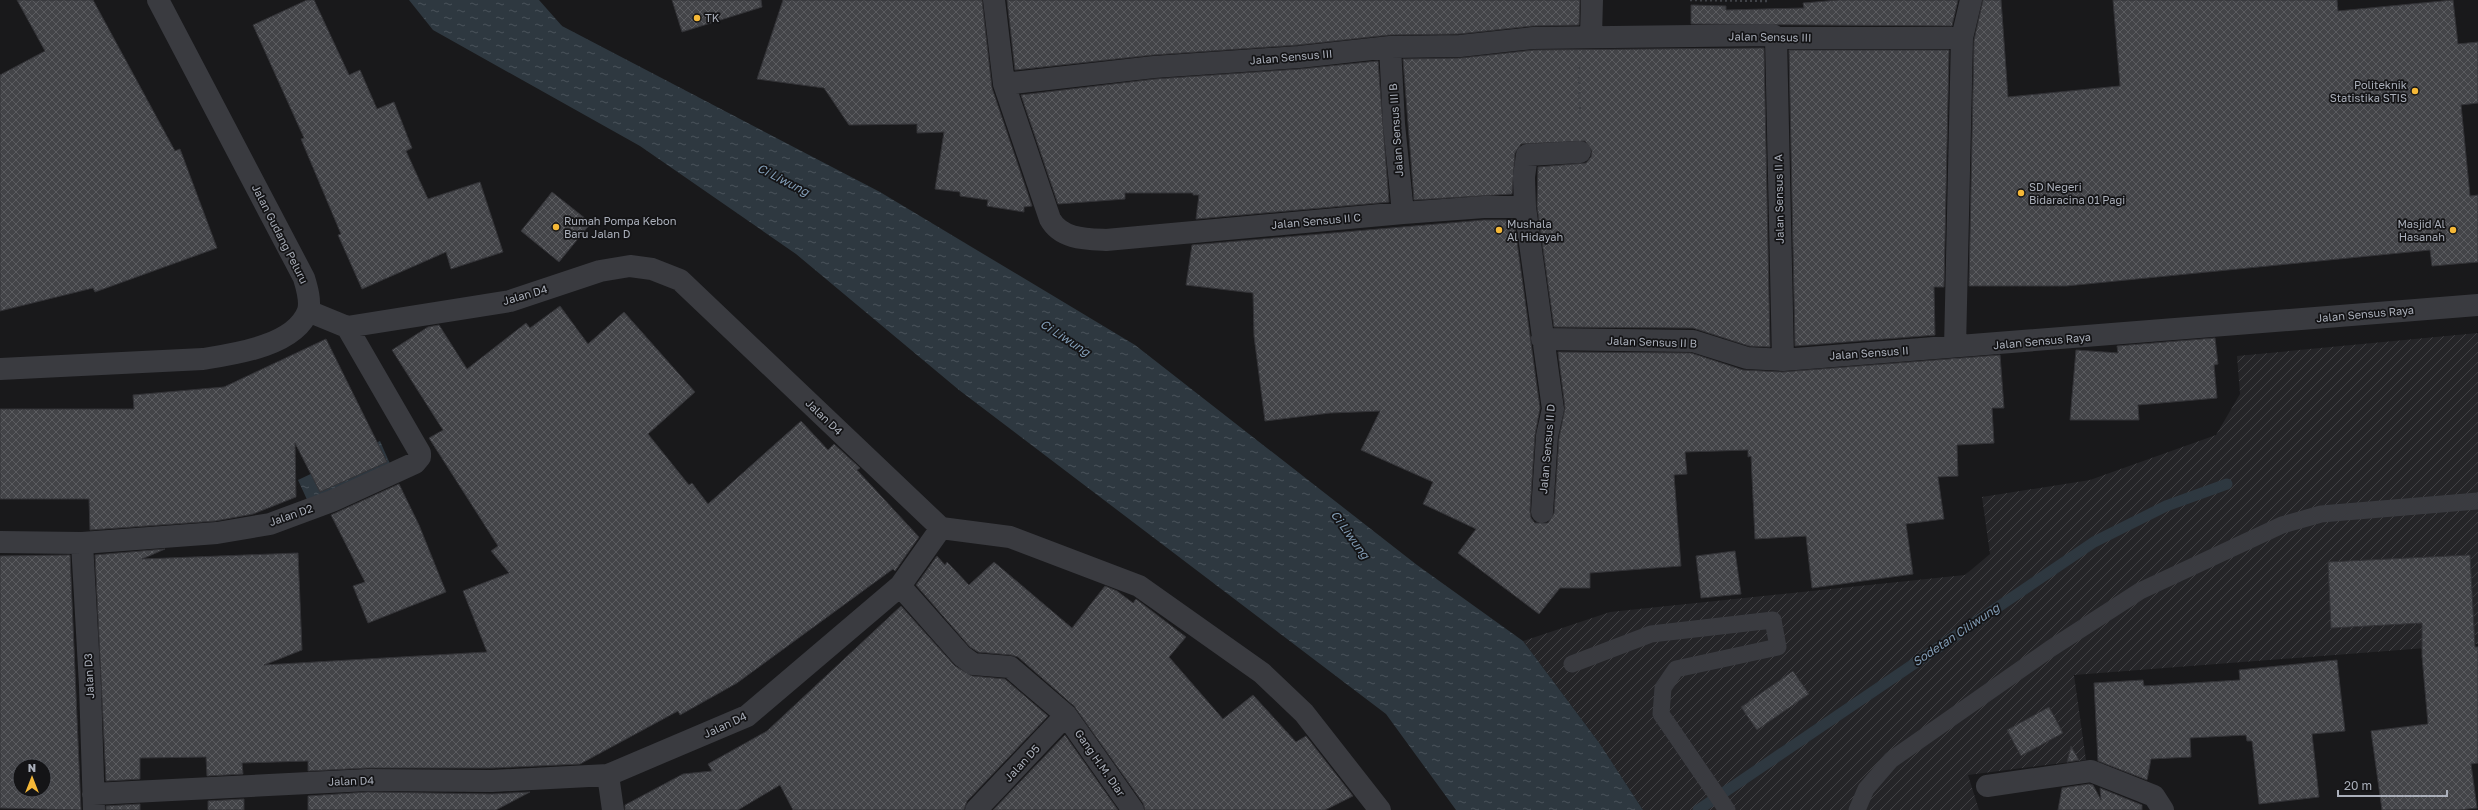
<svg xmlns="http://www.w3.org/2000/svg" width="2478" height="810" font-family="'Golos Text',sans-serif">
	<style>
		.industrial { fill: url(#industrial-furrows) }
		.water { fill: url(#water-ripples) }
		.lines { fill: none; stroke-linecap: round; stroke-linejoin: round }
		.stream { stroke: #2e3840; stroke-width: 11 }
		.building { fill: url(#building-cross-hatch); stroke: #333337; fill-rule: evenodd }
		.path { stroke: #404247; stroke-width: 2.5; stroke-dasharray: 2 3; stroke-linecap: butt }
		.lane { stroke: #3a3b40; stroke-width: 17 }
		.street { stroke: #3a3b40; stroke-width: 22 }
		.poi-dot { fill: #f5b837; stroke: #141416; stroke-width: 1.5 }
		.labels { text-anchor: middle; stroke-width: 3.5; stroke-linejoin: round; paint-order: stroke }
		.poi-label { font-size: 11px; fill: #abb0bb; stroke: #141416; text-anchor: start }
		.street-label { font-size: 11px; fill: #abb0bb; stroke: #141416 }
		.water-label { font-size: 12px; font-style: italic; fill: #829db6; stroke: #141416 }
	</style>
	<defs>
		<pattern id="industrial-furrows" width="10" height="10" patternUnits="userSpaceOnUse"><rect width="10" height="10" fill="#252528"/><path d="M-1 1l2-2M0 10L10 0M9 11l2-2" fill="none" stroke="#424245"/></pattern>
		<pattern id="water-ripples" width="26" height="14" patternUnits="userSpaceOnUse"><rect width="26" height="14" fill="#2e3840"/><path d="M2 4q2-2 4 0t4 0M15 11q2-2 4 0t4 0" fill="none" stroke="#4a525a"/></pattern>
		<pattern id="building-cross-hatch" width="8" height="8" patternUnits="userSpaceOnUse"><rect width="8" height="8" fill="#434448"/><path d="M0 0l8 8M0 8l8-8" fill="none" stroke="#5b5c60"/></pattern>
	</defs>
	<rect width="100%" height="100%" fill="#19191b"/>
	<path class="industrial" d="M2478,333V644L2074,675L2086,760L1968,775L1979,810H1643L1600,744L1523,641L1610,612L1965,575L1990,554L1982,497L2090,480L2216,435L2240,394L2237,356Z"/>
	<path class="water" d="M409,0H539L562,26L880,192L1135,345L1417,565L1523,641L1600,744L1643,810H1456L1386,714L959,390L796,254L640,146L433,30Z
		M380,441L391,466L309,504L298,480Z"/>
	<g class="lines">
		<path class="stream" d="M1698,810L2094,542L2166,506L2227,484"/>
	</g>
	<path class="building" d="M17,0H93L175,151L180,149L217,248L95,292L93,288L0,311V75L45,51Z
		M307,0H314L349,75L360,70L377,109L394,102L412,148L406,151L428,199L480,182L503,252L451,269L446,252L362,289L338,235L341,234L301,139L304,138L253,25Z
		M672,0H761L762,7L682,32Z
		M783,0H982L992,88L1032,206L1024,207V212L987,206L988,200L960,196V192L935,189L944,132L917,133V124L849,125L824,88L757,79Z
		M1007,0H1580L1579,25L1532,26L1459,34L1389,35L1298,45L1153,55L1015,70Z
		M1839,0H1958L1952,26L1691,24V5L1726,6V10L1804,8L1803,3Z
		M1983,0H2001L2008,97L2120,86L2113,0H2337L2338,11L2453,0L2458,44L2478,42V103L2461,105L2470,196L2478,195V262L2432,266L2430,250L2066,286H1969L1974,40Z
		M1764,48L1770,347L1749,346L1693,328L1554,327L1537,206L1538,167L1586,163L1591,157L1592,151L1585,141L1521,144L1515,153L1512,194L1414,200L1403,59L1461,58L1534,50Z
		M1789,50H1949L1944,287H1934L1935,335L1795,346Z
		M1378,61L1389,202L1196,219L1199,195H1193V193H1125V199L1058,204L1021,95L1155,79L1300,69Z
		M552,192L591,223L559,262L521,231Z
		M1484,220H1514L1540,408L1535,435L1530,511L1531,518L1535,523H1548L1554,513L1559,438L1565,408L1558,352L1691,353L1743,370L1782,372L2000,355L2004,408H1992L1994,443L1957,445L1958,476L1938,477L1944,519L1906,524L1913,574L1812,588L1806,536L1755,539L1751,456L1748,457V450L1685,452L1687,474L1674,475L1681,566L1590,573V588H1560L1539,614L1458,553L1476,529L1423,504L1433,482L1361,450L1380,411L1330,413L1265,421L1254,336L1253,293L1186,285L1192,245Z
		M560,306L588,344L624,312L695,392L648,434L689,485L692,483L708,504L801,421L828,450L834,444L860,468L857,470L919,537L895,571L893,569L737,683L680,715L678,711L580,764L492,768H368L308,771V761L242,763L243,774L207,776L206,757L140,758V779L106,781L95,555L165,549L142,559L298,553L302,650L264,665L487,652L463,591L509,573L491,551L498,546L429,438L443,430L392,350L428,327L439,325L467,369L526,323L530,328Z
		M2215,338L2218,364L2214,365L2217,398L2138,405L2139,420H2070L2076,350L2118,353L2117,346Z
		M326,339L387,462L320,492L295,443L296,497L253,514L215,521L90,530L89,499H0V409H134L133,395L224,387Z
		M399,484L419,525L446,592L368,623L353,586L365,582L331,515Z
		M1735,551L1741,594L1701,598L1696,556Z
		M70,555L81,810L0,808V556ZM20,766H44V790H20Z
		M2470,555L2475,647H2478V763L2471,764L2477,808L2459,810H2382L2371,731L2428,724L2422,656V623L2331,628L2328,562Z
		M937,556L945,565L947,562L969,585L994,562L1072,628L1105,586L1117,591L1133,603L1136,599L1186,637L1169,657L1223,719L1253,695L1296,742L1306,736L1353,796L1325,810H1145L1143,803L1074,706L1018,657L1011,655L978,652L970,647L916,585Z
		M901,606L955,666L972,676L1005,679L1048,716L967,801L964,810H793L780,785L738,810H625V805L683,774L712,771L708,764L767,731Z
		M2337,660L2345,731L2312,734L2319,797L2259,804L2252,741H2247L2246,735L2190,738L2191,757L2151,759L2147,780L2098,761L2094,683L2143,680L2144,686L2240,680L2239,670Z
		M1793,671L1809,694L1757,730L1741,707Z
		M2049,707L2063,733L2021,756L2007,730Z
		M1065,735L1118,810H993Z
		M2071,746L2079,760L2067,762Z
		M2089,784L2093,785L2101,800L2100,788L2142,805V810H2058L2062,788Z
		M368,792L492,794L530,792L496,810H308V796Z
		M244,799V810H208V801Z
		M140,804V810H106V806Z"/>
	<g class="lines">
		<path class="path" d="M1690,0L1767,1
			M1579,67L1580,122"/>
		<path class="lane" d="M1572,664L1651,634L1773,620L1778,647L1676,669L1663,688L1661,714L1727,810
			M1857,810L1866,789L1891,760L2050,649L2140,591L2282,525L2321,514L2478,501"/>
		<path class="street" d="M994,0L1004,84L1050,219C1061,239 1085,239 1106,240L1403,213L1484,207H1525
			M1591,36L1592,0
			M1776,38L1783,360
			M1390,47L1394,124L1403,213
			M1004,84L1154,67L1299,57L1390,47L1460,46L1533,38L1773,35L1776,38H1962
			M308,311L347,327L510,301L600,271L630,266L652,269L680,280L941,528
			M1542,339L1693,341L1747,358L1783,360L2478,305
			M1955,348L1962,38L1971,0
			M0,369L203,359C234,354 295,346 308,311C311,301 307,288 304,278L158,0
			M1542,512L1547,436L1553,409L1525,207L1524,177L1527,155L1580,152
			M941,528L1010,537L1139,586L1262,673L1304,713L1380,810
			M0,542L82,543L217,533L270,524L332,501L415,463L420,457V453L347,327
			M82,543L90,686L94,810
			M900,586L962,656L973,664L1010,667L1066,715L1133,810
			M608,775L613,810
			M1987,786L2091,771L2154,796L2163,810
			M93,794L368,780L492,781L608,775L747,716L900,586L941,528
			M976,810L1066,715"/>
	</g>
	<g class="poi-dot">
		<circle cx="697" cy="18" r="4"/>
		<circle cx="2415" cy="91" r="4"/>
		<circle cx="2021" cy="193" r="4"/>
		<circle cx="556" cy="227" r="4"/>
		<circle cx="1499" cy="230" r="4"/>
		<circle cx="2453" cy="230" r="4"/>
	</g>
	<g class="labels">
		<g class="poi-label">
			<text x="705" y="22">TK</text>
			<text x="2407" y="89" text-anchor="end">Politeknik<tspan x="2407" dy="13">Statistika STIS</tspan></text>
			<text x="2029" y="191">SD Negeri<tspan x="2029" dy="13">Bidaracina 01 Pagi</tspan></text>
			<text x="564" y="225">Rumah Pompa Kebon<tspan x="564" dy="13">Baru Jalan D</tspan></text>
			<text x="1507" y="228">Mushala<tspan x="1507" dy="13">Al Hidayah</tspan></text>
			<text x="2445" y="228" text-anchor="end">Masjid Al<tspan x="2445" dy="13">Hasanah</tspan></text>
		</g>
		<g class="street-label">
			<text transform="translate(1770 37) rotate(1)" y="4">Jalan Sensus III</text>
			<text transform="translate(1291 57) rotate(-5)" y="4">Jalan Sensus III</text>
			<text transform="translate(1396 130) rotate(-94)" y="4">Jalan Sensus III B</text>
			<text transform="translate(1779 199) rotate(-91)" y="4">Jalan Sensus II A</text>
			<text transform="translate(1316 221) rotate(-5)" y="4">Jalan Sensus II C</text>
			<text transform="translate(280 234) rotate(63)" y="4">Jalan Gudang Peluru</text>
			<text transform="translate(525 295) rotate(-16)" y="4">Jalan D4</text>
			<text transform="translate(2365 314) rotate(-5)" y="4">Jalan Sensus Raya</text>
			<text transform="translate(2042 341) rotate(-5)" y="4">Jalan Sensus Raya</text>
			<text transform="translate(1652 342) rotate(2)" y="4">Jalan Sensus II B</text>
			<text transform="translate(1869 353) rotate(-4)" y="4">Jalan Sensus II</text>
			<text transform="translate(824 417) rotate(44)" y="4">Jalan D4</text>
			<text transform="translate(1547 449) rotate(-85)" y="4">Jalan Sensus II D</text>
			<text transform="translate(291 515) rotate(-19)" y="4">Jalan D2</text>
			<text transform="translate(89 676) rotate(-93)" y="4">Jalan D3</text>
			<text transform="translate(725 725) rotate(-25)" y="4">Jalan D4</text>
			<text transform="translate(1022 763) rotate(-47)" y="4">Jalan D5</text>
			<text transform="translate(1100 763) rotate(55)" y="4">Gang H.M. Diar</text>
			<text transform="translate(351 781) rotate(-2)" y="4">Jalan D4</text>
		</g>
		<g class="water-label">
			<text transform="translate(783 180) rotate(27)" y="4">Ci Liwung</text>
			<text transform="translate(1065 338) rotate(33)" y="4">Ci Liwung</text>
			<text transform="translate(1350 535) rotate(54)" y="4">Ci Liwung</text>
			<text transform="translate(1956 635) rotate(-34)" y="4">Sodetan Ciliwung</text>
		</g>
	</g>
	<g transform="translate(32 778)"><circle r="19" fill="#141416" stroke="#505258"/>
	<path d="M0-3L7 15L0 10L-7 15Z" fill="#f5b837"/>
	<text y="-6" font-size="11" font-weight="bold" text-anchor="middle" fill="#abb0bb">N</text>
	</g>
	<path d="M2338 790v6h109v-6" fill="none" stroke="#abb0bb" stroke-width="2"/>
	<text x="2344" y="790" font-size="12" fill="#abb0bb" stroke="#141416" stroke-width="3" paint-order="stroke">20 m</text>
</svg>
